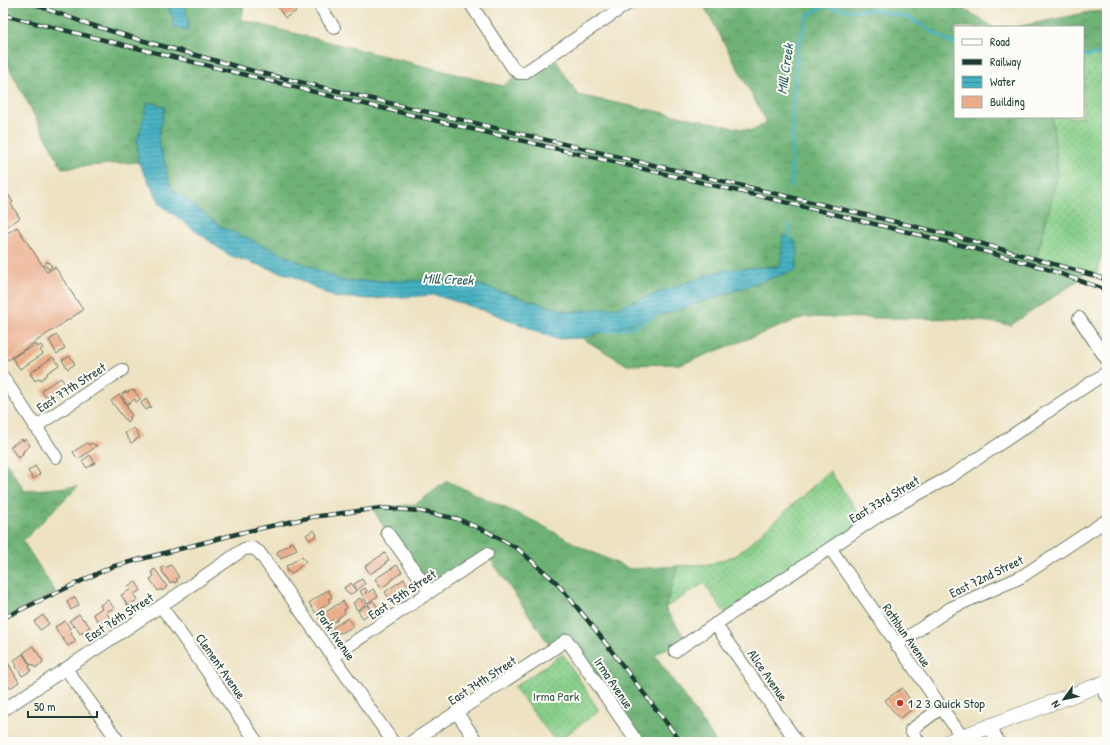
<svg xmlns="http://www.w3.org/2000/svg" width="1110" height="745" font-family="'Patrick Hand',sans-serif">
	<style>
		.grass { fill: url(#grass-dots); stroke: #54865f }
		.forest { fill: url(#forest-crowns); stroke: #467855 }
		.water { fill: url(#water-rules); stroke: #32777b }
		.lines { fill: none; stroke-linecap: round; stroke-linejoin: round }
		.stream { stroke: #44b1c2; stroke-width: 3 }
		.building { fill: #eaac89 }
		.minor-casing { stroke: #677766; stroke-width: 14 }
		.major-casing { stroke: #677766; stroke-width: 16 }
		.minor { stroke: #fff; stroke-width: 12 }
		.major { stroke: #fff; stroke-width: 15 }
		.rail-casing { stroke: #1f3d34; stroke-width: 4.5 }
		.rail { stroke: #fdfcf7; stroke-width: 3; stroke-dasharray: 9; stroke-linecap: butt }
		.poi-dot { fill: #c8321e; stroke: #fdfcf7; stroke-width: 1.5 }
		.labels { text-anchor: middle; stroke-width: 4; stroke-linejoin: round; paint-order: stroke }
		.street-label { font-size: 13px; fill: #1f3d34; stroke: #fdfcf7 }
		.park-label { font-size: 13px; fill: #3a624a; stroke: #fdfcf7 }
		.poi-label { font-size: 13px; fill: #1f3d34; stroke: #fdfcf7; text-anchor: start }
		.water-label { font-size: 14px; font-style: italic; fill: #2a605f; stroke: #fdfcf7 }
	</style>
	<defs>
		<pattern id="grass-dots" width="8" height="8" patternUnits="userSpaceOnUse"><rect width="8" height="8" fill="#89cf8a"/><path d="M2 2h.1M6 6h.1" fill="none" stroke="#6fa972" stroke-width="1.8" stroke-linecap="round"/></pattern>
		<pattern id="forest-crowns" width="20" height="18" patternUnits="userSpaceOnUse"><rect width="20" height="18" fill="#6eb276"/><path d="M2 6a3 3 0 1 1 6 0M12 15a3 3 0 1 1 6 0" fill="none" stroke="#5a9262"/></pattern>
		<pattern id="water-rules" width="6" height="5" patternUnits="userSpaceOnUse"><rect width="6" height="5" fill="#44b1c2"/><path d="M0 2.5h6" fill="none" stroke="#38919e"/></pattern>
	</defs>
	<rect width="100%" height="100%" fill="#fdfcf7"/>
	<filter id="ink" filterUnits="userSpaceOnUse"><feTurbulence type="fractalNoise" baseFrequency=".025" numOctaves="2"/><feDisplacementMap in="SourceGraphic" scale="8" xChannelSelector="R" yChannelSelector="G"/><feConvolveMatrix kernelMatrix="1 2 1 2 8 2 1 2 1" color-interpolation-filters="sRGB"/></filter>
	<filter id="wash" filterUnits="userSpaceOnUse"><feTurbulence type="fractalNoise" baseFrequency=".012" numOctaves="4" result="noise"/><feDisplacementMap in="SourceGraphic" scale="16" xChannelSelector="R" yChannelSelector="G"/><feGaussianBlur stdDeviation="0.9" result="paint"/><feColorMatrix in="noise" values="0 0 0 0 0 0 0 0 0 0 0 0 0 0 0 0 0 1.4 0 .05"/><feComposite in="paint" operator="in"/></filter>
	<g filter="url(#wash)">
		<rect width="100%" height="100%" fill="#ede3c3"/>
		<path class="grass" d="M1107,53V235L1096,276L1036,259L1058,176L1052,117H1083V55L1087,56Z
			M830,471L866,525L727,616L704,583L665,608L678,566L710,564L737,555Z
			M563,654L599,711L556,742L514,687Z"/>
		<path class="forest" d="M3,3H167L173,19L188,30V18L183,3H244L242,20L503,86L519,73L552,54L578,95L752,131L767,123L703,4L705,3H951L980,18L993,27H955V117H1052L1058,176L1036,259L1084,272L1079,280L1011,325L966,319L805,317L682,364L627,365L582,338L678,310L785,274L796,270L798,250L789,238L784,235L780,266L722,270L618,307L568,312L464,280L343,281L222,227L171,188L158,138L165,107L137,142L138,162L62,168L3,56Z
			M1107,11V53L1087,56L1083,55V27H1017L1089,12Z
			M6,462L25,491L78,486L23,541L56,593L3,618V464Z
			M447,481L536,522L581,547L630,569L678,566L665,608L688,642L675,651L667,648L655,655L716,742H637L568,640L553,650L487,554L430,592L387,532L373,509L416,504Z"/>
		<path class="water" d="M167,3H183L188,18V30L174,28L173,19Z
			M148,102L165,107L158,138L171,188L222,227L343,281L464,280L568,312L618,307L722,270L780,266L783,235L795,241L798,250L796,270L678,310L582,338L556,339L492,313L435,295L371,299L333,297L295,277L228,255L161,205L138,162L137,142Z"/>
		<g class="lines">
			<path class="stream" d="M1083,55L1087,56L1107,53
				M791,188L792,108L797,51L807,16L823,6L849,10H874L910,18L950,42L955,44
				M789,240L790,225
				M603,331L617,330L639,325L653,317"/>
		</g>
		<g id="blocks">
			<path class="building" d="M275,3H291L296,11L285,18Z
				M3,187L13,202L11,204L20,218L3,229Z
				M17,227L47,272L55,267L83,310L8,360L3,352V236Z
				M47,261L52,266L49,269L44,265Z
				M57,335L65,348L57,354L49,340Z
				M36,344L38,347L41,345L43,348L40,350L43,354L20,369L12,358L26,349L27,350Z
				M70,356L75,364L68,369L62,360Z
				M53,357L59,365L47,373L48,374L41,380L40,378L35,381L30,373Z
				M61,378L67,387L50,399L47,395L45,397L42,391L44,390L43,389Z
				M131,390L132,391L134,390L140,399L136,402L135,399L127,404L122,396L123,393L126,392H128Z
				M119,395L128,407L127,408L132,416L129,418L130,420L127,422L111,401Z
				M146,399L151,407L146,410L141,403Z
				M134,428L140,437L131,443L125,433Z
				M22,439L23,441L26,439L30,446L23,451L24,452L22,453L23,454L18,458L10,447Z
				M87,443L89,445L92,443L94,445H96L97,446L80,458V457L77,458L73,452Z
				M90,455L95,463L87,468L82,461Z
				M35,466L40,474L33,479L28,471Z
				M314,530L317,535L310,540L306,535Z
				M291,542V543L293,542L297,549L281,559L279,556L277,555V552L290,544L289,543Z
				M385,553L389,560L385,562L386,564L370,574L365,566Z
				M302,557L306,562L299,567V568L291,574L289,571L287,572L286,570L288,569L286,566Z
				M171,565L179,577L176,579L178,581L174,583L173,581L170,583L162,571L163,570L161,568L164,566L166,568Z
				M397,565L402,572L391,580V581L383,587V586L380,587L375,579Z
				M155,569L166,585L167,587L162,591L161,589L158,591L150,579L154,576L151,572Z
				M362,579L365,584L357,590L354,584Z
				M404,579L408,585L409,584V587L390,600L385,592Z
				M135,581L141,590L134,594L137,600L128,606L121,595L130,590L127,587Z
				M351,583L356,591L349,595L344,588Z
				M365,588L367,591L365,593L366,594L373,589L378,596L367,603L360,591Z
				M328,590L332,597L328,599L330,602L321,608V609L316,613L309,603Z
				M75,597L79,605L71,610L67,602Z
				M360,598L365,605L357,610L353,603Z
				M108,600L114,608L106,612L110,618L100,624L93,614L102,608L100,605Z
				M343,601L347,608L344,610L345,613L337,619L338,620L334,622L332,620L324,625L318,617Z
				M373,601L379,609L373,612L368,604Z
				M367,605L372,612L363,618L358,611Z
				M79,614L83,620L84,619L90,627L87,629L89,632L84,635L83,632L80,634L75,626L74,627L69,621Z
				M43,615L49,624L40,630L34,622Z
				M348,618L353,626L342,633L340,632L334,637L329,630Z
				M65,621L70,628H69L72,633L71,634L76,641L68,646L59,634L55,627Z
				M33,646L43,661L42,662V663L35,668L33,664L31,665L23,653Z
				M23,654L30,666L29,667L31,671L22,676L16,666L17,665L14,660Z
				M8,663L19,682L10,688L3,677V664L4,665Z
				M902,688L915,707L899,719L885,700Z"/>
		</g>
	</g>
	<g filter="url(#ink)">
		<use href="#blocks" fill-opacity="0" stroke="#677766" stroke-width="1"/>
		<g class="lines">
			<g class="minor-casing">
				<path id="minor" d="M318,3L334,28
					M470,3L513,68L519,73H524L629,3
					M1079,318L1107,360
					M3,377L56,457
					M35,427L122,370
					M387,532L430,592
					M830,548L962,737
					M161,606L257,742
					M715,624L797,742
					M896,645L951,608L1021,577L1107,520
					M675,651L886,511L950,477L986,453L1107,372
					M333,656L487,554
					M66,669L119,742
					M1100,685L1107,696
					M3,710L161,606L244,549L252,548L259,552L393,742
					M457,713L477,742
					M988,726L999,742
					M411,742L567,640L637,742
					M919,742L911,730L941,708"/>
			</g>
			<g class="major-casing">
				<path id="major" d="M948,742L1107,682"/>
			</g>
			<use href="#minor" class="minor"/>
			<use href="#major" class="major"/>
			<g class="rail-casing">
				<path id="rail" d="M30,3L85,23L137,39L257,72L777,194L951,235L1096,276L1107,280
					M3,15L343,99L772,199L969,247L1041,267L1107,290
					M3,618L111,567L244,532L312,517L381,508L419,511L458,519L488,532L518,549L556,582L594,628L681,742"/>
			</g>
			<use href="#rail" class="rail"/>
		</g>
	</g>
	<circle class="poi-dot" cx="900" cy="703" r="4"/>
	<g class="labels">
		<g class="street-label">
			<text transform="translate(71 387) rotate(-33)" y="5">East 77th Street</text>
			<text transform="translate(884 499) rotate(-31)" y="5">East 73rd Street</text>
			<text transform="translate(986 576) rotate(-26)" y="5">East 72nd Street</text>
			<text transform="translate(402 594) rotate(-34)" y="5">East 75th Street</text>
			<text transform="translate(119 617) rotate(-33)" y="5">East 76th Street</text>
			<text transform="translate(336 635) rotate(55)" y="5">Park Avenue</text>
			<text transform="translate(907 635) rotate(55)" y="5">Rathbun Avenue</text>
			<text transform="translate(221 666) rotate(55)" y="5">Clement Avenue</text>
			<text transform="translate(768 675) rotate(55)" y="5">Alice Avenue</text>
			<text transform="translate(482 680) rotate(-33)" y="5">East 74th Street</text>
			<text transform="translate(614 683) rotate(56)" y="5">Irma Avenue</text>
		</g>
		<g class="park-label">
			<text x="556" y="701">Irma Park</text>
		</g>
		<g class="poi-label">
			<text x="908" y="708">1 2 3 Quick Stop</text>
		</g>
		<g class="water-label">
			<text transform="translate(785 69) rotate(-82)" y="5">Mill Creek</text>
			<text transform="translate(448 279) rotate(2)" y="5">Mill Creek</text>
		</g>
	</g>
	<rect width="1110" height="745" fill="none" stroke="#fdfcf7" stroke-width="16"/>
	<rect x="954" y="26" width="130" height="92" fill="#fdfcf7" stroke="#a4b0a9"/>
	<rect x="962" y="39" width="20" height="6" fill="#ffffff" stroke="#a4b0a9"/>
	<text x="990" y="46" font-size="12" fill="#1f3d34">Road</text>
	<rect x="962" y="59" width="20" height="6" fill="#1f3d34" stroke="#a4b0a9"/>
	<text x="990" y="66" font-size="12" fill="#1f3d34">Railway</text>
	<rect x="962" y="76" width="20" height="12" fill="url(#water-rules)" stroke="#a4b0a9"/>
	<text x="990" y="86" font-size="12" fill="#1f3d34">Water</text>
	<rect x="962" y="96" width="20" height="12" fill="#eaac89" stroke="#a4b0a9"/>
	<text x="990" y="106" font-size="12" fill="#1f3d34">Building</text>
	<g transform="translate(1064 699) rotate(237)" stroke="#fdfcf7" stroke-width="3" paint-order="stroke">
	<path d="M0-3L7 15L0 10L-7 15Z" fill="#1f3d34"/>
	<text y="-6" font-size="11" font-weight="bold" text-anchor="middle" fill="#1f3d34">N</text>
	</g>
	<path d="M28 711v6h69v-6" fill="none" stroke="#1f3d34" stroke-width="2"/>
	<text x="34" y="711" font-size="12" fill="#1f3d34" stroke="#fdfcf7" stroke-width="3" paint-order="stroke">50 m</text>
</svg>
